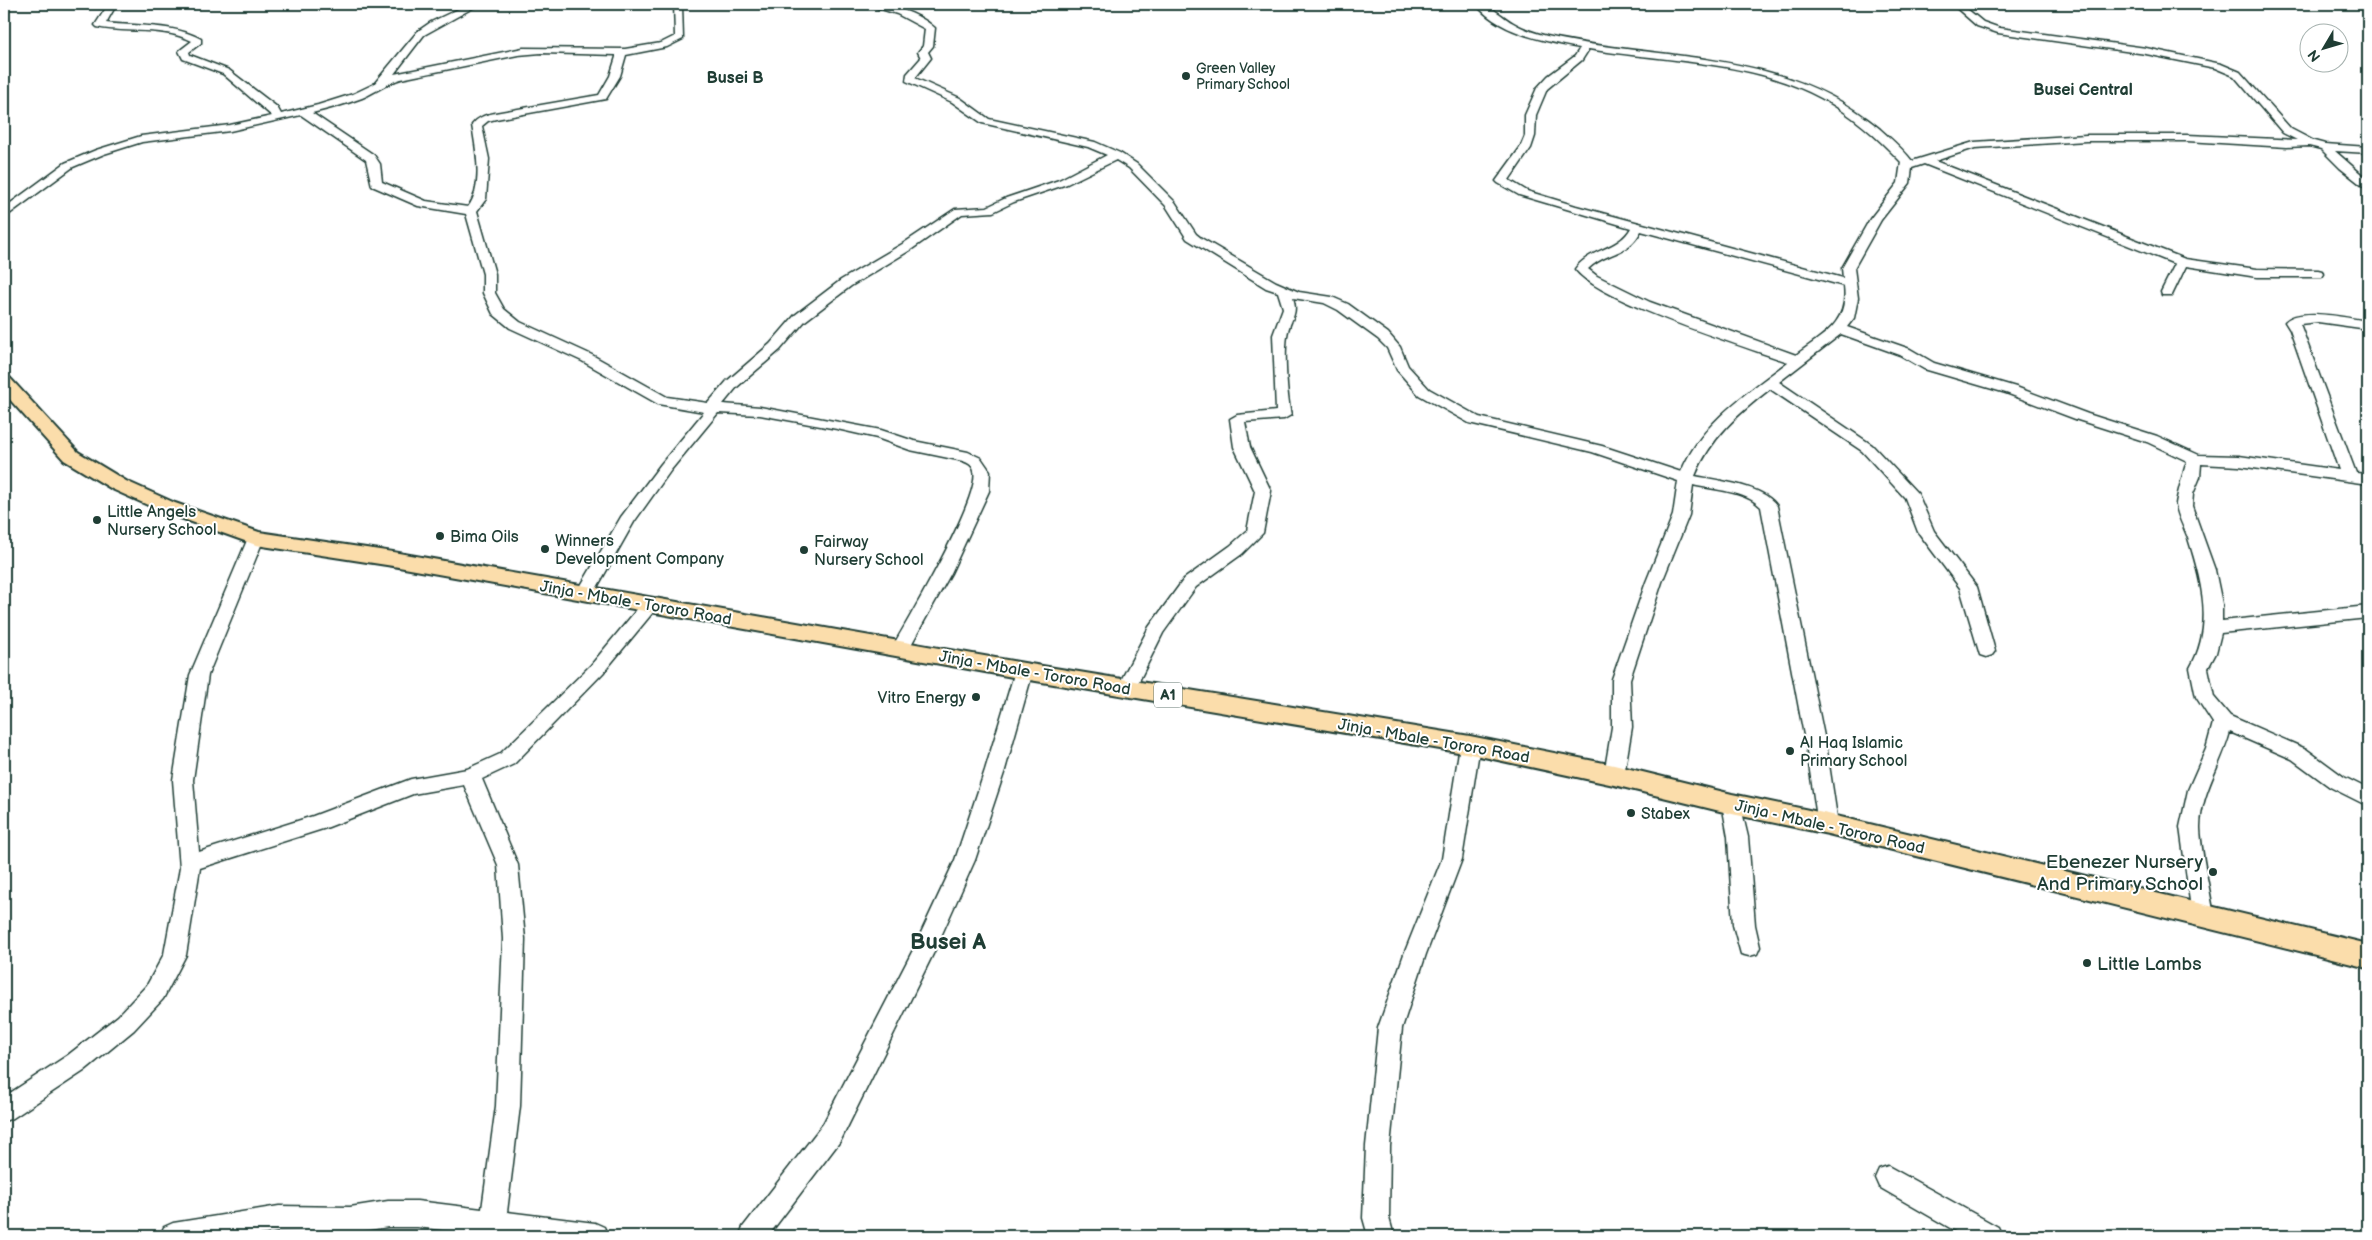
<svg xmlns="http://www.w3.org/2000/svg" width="2372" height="1240" font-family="'Balsamiq Sans',sans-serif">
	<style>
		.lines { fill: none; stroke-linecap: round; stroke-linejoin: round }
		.minor-casing { stroke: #1f3d34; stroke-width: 3 }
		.major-casing { stroke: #1f3d34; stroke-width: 4 }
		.minor { fill: #fff; fill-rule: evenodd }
		.major { fill: #fbddab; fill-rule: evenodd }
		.poi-dot { fill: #1f3d34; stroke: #fff; stroke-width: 2 }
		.labels { text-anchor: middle; stroke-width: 4; stroke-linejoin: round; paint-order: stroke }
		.far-poi-label { font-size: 14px; fill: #1f3d34; stroke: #fff; text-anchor: start }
		.shield { fill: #fff; stroke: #627771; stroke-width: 1 }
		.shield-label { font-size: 15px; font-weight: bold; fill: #1f3d34 }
		.far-quarter-label { font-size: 16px; font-weight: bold; fill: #1f3d34; stroke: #fff }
		.poi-label { font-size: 16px; fill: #1f3d34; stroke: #fff; text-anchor: start }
		.street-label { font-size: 16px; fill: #1f3d34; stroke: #fff }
		.near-poi-label { font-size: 19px; fill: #1f3d34; stroke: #fff; text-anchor: end }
		.near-quarter-label { font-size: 22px; font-weight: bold; fill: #1f3d34; stroke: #fff }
	</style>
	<rect width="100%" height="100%" fill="#fff"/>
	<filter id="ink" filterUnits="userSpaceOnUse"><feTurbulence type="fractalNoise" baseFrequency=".02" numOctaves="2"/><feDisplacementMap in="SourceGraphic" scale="10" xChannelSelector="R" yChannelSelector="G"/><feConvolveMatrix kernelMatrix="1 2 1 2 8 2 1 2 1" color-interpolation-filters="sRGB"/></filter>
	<g filter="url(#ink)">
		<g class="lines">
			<g class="minor-casing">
				<path id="minor" d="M101,4H111L115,7L106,23C138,27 172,23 201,39V43L189,52L190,55L229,70L277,107L281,114L318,105L353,94L374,84L418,31L431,22L469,4H480L424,35L394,74L523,48L625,49L661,43L675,36L674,4H682L683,39L667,47L626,55L620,76L606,99L496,119L488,121L482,126L489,159L486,199L477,211L495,274V293L504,309L520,322L592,355L667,397L708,403L727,381L770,344L795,315L841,280L904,243L955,209L987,207L1006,198L1059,180L1107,155L1088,147L982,123L952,102L906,81L907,74L921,58L918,52L923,46L925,29L897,14L865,4C887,3 918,12 935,28L933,46L928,52L931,58L915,78L960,98L989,119L1095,142L1120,153L1137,164L1175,202L1196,234L1201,238L1276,282L1299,292L1332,297L1348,304L1388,333L1400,347L1408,366L1429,389L1479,417L1602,446L1681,472C1701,423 1747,393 1788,362C1743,346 1600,302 1575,269C1590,248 1618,251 1631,228L1519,195L1498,183L1496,181L1520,148L1525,136V115L1537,88L1548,76L1575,56L1580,48C1545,41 1498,33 1476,4C1492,4 1501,17 1515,24C1525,30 1536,33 1547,36C1662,62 1783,47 1880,129C1891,139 1903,149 1912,161L1974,142L2086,135H2187L2297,140L2283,133L2234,76L2215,68L2146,54L1998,33L1977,26L1952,4H1961L1983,22L2000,28L2146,48L2221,64L2240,72L2291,129L2314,141L2325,144L2368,147V153L2335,151L2368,180V188L2364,187L2340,168L2321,149L2309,146L2287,147L2187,141H2086L1975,148L1935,161L2185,259L2257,269L2318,270L2322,271L2324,274L2322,277H2257L2186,266L2172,295H2162L2161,292L2175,264L1924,164L1912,168L1910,183L1881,220L1854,268L1858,298L1854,318L1847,327L1910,349L1934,363L2016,387L2088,414L2157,436L2199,455L2239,456L2339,470L2290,330L2285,322C2299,306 2350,319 2368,321V329L2318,322L2300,324L2356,473L2368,474V484L2239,466L2201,464L2200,477L2193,494L2192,506L2215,570L2222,604V621L2368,606V618L2221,633L2216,653L2208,668L2214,697L2230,716L2306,749L2344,777L2368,789V806L2330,787L2292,759L2230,732C2222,763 2200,794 2200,828C2201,853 2210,890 2214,916L2211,922L2203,925L2195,922L2192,916L2180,827L2188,790L2206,749L2213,723L2196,697L2190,668C2214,626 2202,582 2188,538C2184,527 2178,517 2176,505C2176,499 2185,467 2187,461L2147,442L2078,420L2006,393L1924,369L1900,355L1841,334L1779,382L1872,445L1918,494L1934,531L1977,587L1995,651L1992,655L1986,657L1980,655L1960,588L1918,532L1905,498L1862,451L1770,389C1739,413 1710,438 1695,476C1719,481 1763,485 1777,506L1827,751L1838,824L1835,830L1828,832L1821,830L1818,824L1807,751L1761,507C1746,491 1714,490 1693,485L1689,515L1662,582L1630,679L1632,727L1624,775L1621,780L1614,782L1607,780L1604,775L1612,727V679L1646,582L1673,515L1678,481L1592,452L1469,423L1419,395L1397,370L1387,348L1378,339L1338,310L1324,303L1293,298C1299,315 1289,320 1287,336C1284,356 1287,396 1291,415L1284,419L1245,422L1250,447L1271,491L1263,533L1242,554L1196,587L1163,633L1133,693L1126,695L1119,693L1117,688L1149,627L1184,579L1230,546L1247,531L1255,491L1234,447L1230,419L1237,415L1276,411L1273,335L1283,308L1278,292L1266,288L1187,239L1166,206L1129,168L1116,160L1067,184L1014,202L993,212L962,214L912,249L851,286L805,321L780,350L737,387L723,404L760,407L881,430L914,441L968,452L981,458L990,471L989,491L951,573L907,652L901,654L895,652L892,648C908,620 981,497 974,471C973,465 968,463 963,461L910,450L877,438L837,429L760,415L718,413L671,470L634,522L591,598H579L576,594L621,517L661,464L704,412L658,404L582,361L510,328L493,314L483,293V274L466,214L418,206L372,186L366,160L301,115L230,131L142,142L104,154L73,167L8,215L4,216V208L65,163L96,150L141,136L230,125L272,116L223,74L183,59L179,51L192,41C163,26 128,34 97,27L95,25L106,8ZM1589,49C1665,62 1751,60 1821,98C1852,114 1877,137 1901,162L1898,183L1870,219L1842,268L1843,278L1576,206L1527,191L1509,180L1531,148L1535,136L1536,115L1547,89L1582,60ZM541,53L616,55V57L610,76L599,95L495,113C485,115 478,117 472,125C476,150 484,186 468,207L426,201L382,182L380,164L374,155L312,113C329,109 346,104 362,98C376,92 387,83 401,79L518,55ZM1641,231L1844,286C1849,324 1822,335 1796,355L1650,302L1597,276L1588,269C1606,251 1627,257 1641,231Z
					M256,533L262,534L264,538L208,675L193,780L199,852L313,816L411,779L467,769L500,754L591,665L644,601L650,599L656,601L659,605L603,673L514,764L482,779L518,865L525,939L520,1106L507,1212L595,1223L604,1227L608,1236H493L417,1227H388L350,1233L279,1232L252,1236H160L164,1227L173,1223L279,1206L350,1207L388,1201H417L482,1209L496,1106L503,939L498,865L464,785L413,794L326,828L200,868L186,955L163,999L134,1030L84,1071L13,1118L4,1121V1097L68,1055L118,1016L147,985L164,954L180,868L173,780L190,675L248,538L250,534Z
					M1024,665L1030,667L1033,671L1005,770L975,860L933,954L841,1140L768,1236H739L743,1227L823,1124L913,950L955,860L985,770L1015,671L1018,667Z
					M1470,738L1477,740L1480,745L1462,859L1426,954L1402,1028L1390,1146L1389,1218L1394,1236H1368L1363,1218L1366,1146L1378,1028L1404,954L1442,859L1460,745L1463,740Z
					M1732,796L1739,799L1748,837L1755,925L1760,947L1757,954L1749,956L1741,954L1733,925L1728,837L1722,804L1725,799Z
					M1888,1166L1998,1227L2002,1236H1964L1879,1187L1875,1178L1879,1169Z"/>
			</g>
			<g class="major-casing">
				<path id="major" d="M4,377L10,378L78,452L126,481L175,503L259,532L393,552L1024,663L1470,736L1614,765L1732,794L1828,814L2368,944V968L1828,834L1732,814L1614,785L1470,754L1024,679L393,566L256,545L161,511L112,489L64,460L4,393Z"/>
			</g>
			<use href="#minor" class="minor"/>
			<use href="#major" class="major"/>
		</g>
	</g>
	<g class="poi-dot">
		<circle cx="1186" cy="76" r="5"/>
		<circle cx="97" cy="520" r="5"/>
		<circle cx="440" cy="536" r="5"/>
		<circle cx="545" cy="549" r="5"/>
		<circle cx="804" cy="550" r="5"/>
		<circle cx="976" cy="697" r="5"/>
		<circle cx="1790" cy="751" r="5"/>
		<circle cx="1631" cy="813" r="5"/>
		<circle cx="2213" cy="872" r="5"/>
		<circle cx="2087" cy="963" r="5"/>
	</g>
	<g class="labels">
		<g class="far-poi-label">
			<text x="1196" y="73">Green Valley<tspan x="1196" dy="16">Primary School</tspan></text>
		</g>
		<rect class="shield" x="1154" y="682.5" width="28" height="25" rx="4"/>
		<g class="shield-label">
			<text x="1168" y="700">A1</text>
		</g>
		<g class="far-quarter-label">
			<text x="735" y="83">Busei B</text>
			<text x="2083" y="95">Busei Central</text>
		</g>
		<g class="poi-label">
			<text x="107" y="517">Little Angels<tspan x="107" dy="18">Nursery School</tspan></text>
			<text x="450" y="542">Bima Oils</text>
			<text x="555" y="546">Winners<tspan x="555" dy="18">Development Company</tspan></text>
			<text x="814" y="547">Fairway<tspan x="814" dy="18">Nursery School</tspan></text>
			<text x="966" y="703" text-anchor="end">Vitro Energy</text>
			<text x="1800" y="748">Al Haq Islamic<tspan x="1800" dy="18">Primary School</tspan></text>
			<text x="1641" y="819">Stabex</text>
		</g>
		<g class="street-label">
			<text transform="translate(636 602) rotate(10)" y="6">Jinja - Mbale - Tororo Road</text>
			<text transform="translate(1035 672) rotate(10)" y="6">Jinja - Mbale - Tororo Road</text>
			<text transform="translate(1434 740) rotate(10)" y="6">Jinja - Mbale - Tororo Road</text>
			<text transform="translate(1830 826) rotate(13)" y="6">Jinja - Mbale - Tororo Road</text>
		</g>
		<g class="near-poi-label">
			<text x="2203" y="868">Ebenezer Nursery<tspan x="2203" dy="22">And Primary School</tspan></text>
			<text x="2097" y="970" text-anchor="start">Little Lambs</text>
		</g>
		<g class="near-quarter-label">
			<text x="948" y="949">Busei A</text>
		</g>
	</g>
	<rect width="2372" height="1240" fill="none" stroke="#fff" stroke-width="20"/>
	<rect x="10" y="10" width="2352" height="1220" fill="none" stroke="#1f3d34" stroke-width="2" filter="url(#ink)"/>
	<g transform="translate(2324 48) rotate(232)"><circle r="24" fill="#ffffff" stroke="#a5b1ae"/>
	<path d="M0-4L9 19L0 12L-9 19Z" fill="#1f3d34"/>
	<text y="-8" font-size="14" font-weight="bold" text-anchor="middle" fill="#1f3d34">N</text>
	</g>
</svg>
